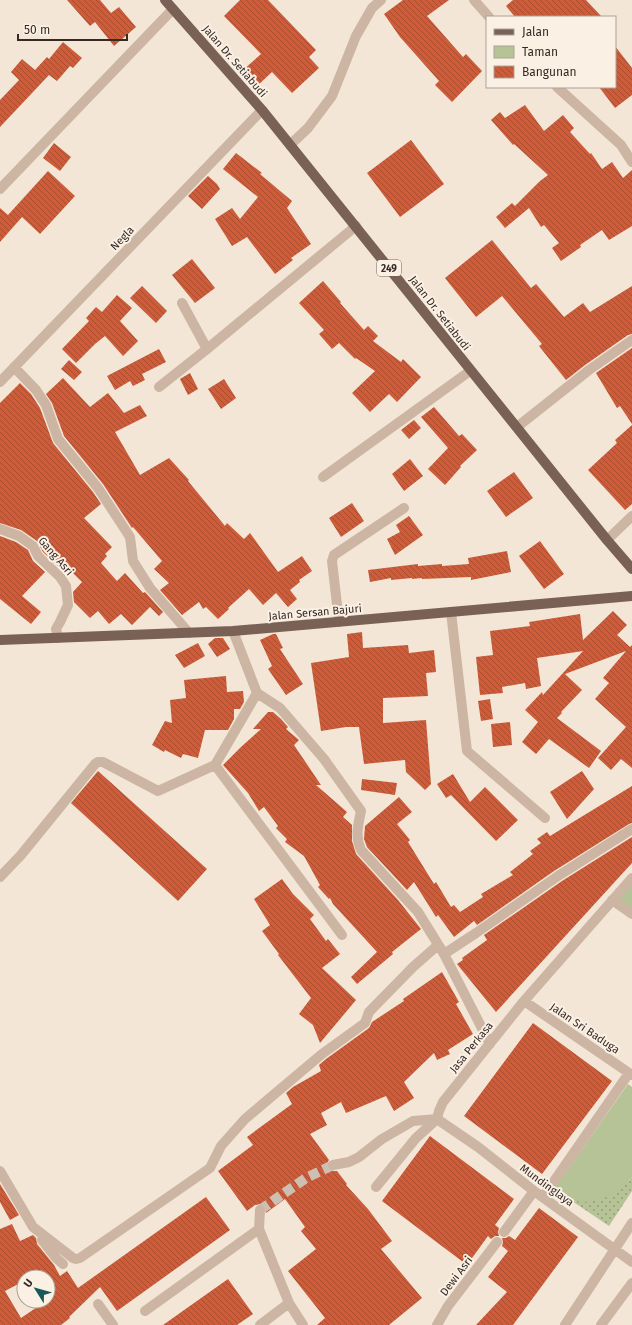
<svg xmlns="http://www.w3.org/2000/svg" width="632" height="1325" font-family="'Fira Sans',sans-serif">
	<style>
		.grass { fill: url(#grass-dots) }
		.park { fill: #b5c397 }
		.building { fill: url(#building-back-hatch); fill-rule: evenodd }
		.lines { fill: none; stroke-linecap: round; stroke-linejoin: round }
		.minor-tunnel { stroke: #cdc0b3; stroke-width: 10; stroke-dasharray: 10 5; stroke-linecap: butt }
		.minor { stroke: #ccb5a3; stroke-width: 10 }
		.major { stroke: #796155; stroke-width: 10 }
		.labels { text-anchor: middle; stroke-width: 4; stroke-linejoin: round; paint-order: stroke }
		.shield { fill: #faf0e4; stroke: #71655e; stroke-width: 1 }
		.shield-label { font-size: 10px; font-weight: bold; fill: #362a25 }
		.street-label { font-size: 11px; fill: #362a25; stroke: #faf0e4 }
	</style>
	<defs>
		<pattern id="grass-dots" width="8" height="8" patternUnits="userSpaceOnUse"><rect width="8" height="8" fill="#b5c397"/><path d="M2 2h.1M6 6h.1" fill="none" stroke="#949f7b" stroke-width="1.8" stroke-linecap="round"/></pattern>
		<pattern id="building-back-hatch" width="6" height="6" patternUnits="userSpaceOnUse"><rect width="6" height="6" fill="#cf5c39"/><path d="M-1 5l2 2M0 0l6 6M5-1l2 2" fill="none" stroke="#a94c30"/></pattern>
	</defs>
	<rect width="100%" height="100%" fill="#f3e6d7"/>
	<path class="grass" d="M632,1177V1191L609,1226L569,1199L578,1201L629,1181Z"/>
	<path class="park" d="M632,879V912L614,900Z
		M628,1084L632,1087V1177C619,1194 592,1208 570,1199C565,1197 559,1192 554,1189Z"/>
	<path class="building" d="M67,0H100L111,13L119,7L136,27L114,46L95,22L90,26Z
		M240,0H268L316,50L309,57L319,68L292,93L272,72L257,86L242,71L261,54L224,16Z
		M403,0H449L427,16L463,57L466,54L482,71L452,102L435,85L439,81L400,37L384,14Z
		M513,0H586L602,17H515L506,6Z
		M63,42L82,58L73,68L70,66L57,81L49,75L0,127V100L19,80L11,72L22,59L35,70L47,57L49,59Z
		M615,46L632,68V95L615,108L599,87H615Z
		M525,105L544,131L563,115L574,128L570,132L590,154L591,153L602,169L612,162L623,178L632,170V226L609,240L602,230L580,245L581,247L561,261L552,248L559,243L544,225L541,227L529,208L505,228L496,217L512,203L515,206L540,181L548,175L514,144L513,145L491,120L500,112L505,118Z
		M411,140L444,184L400,217L367,173Z
		M54,143L71,157L60,171L43,158Z
		M236,153L262,173L260,174L292,201L287,208L311,244L291,258L293,260L275,274L247,237L232,246L215,219L232,208L240,219L258,197L223,169Z
		M48,171L75,196L40,234L22,217L0,242V208L8,215Z
		M208,176L217,184L220,189L202,209L188,196Z
		M492,240L531,288L536,284L564,317L583,303L590,312L632,286V334L628,335L585,365L566,380L539,346L542,344L502,296L476,317L445,278Z
		M192,259L215,288L195,303L172,275Z
		M323,281L341,302L340,303L364,330L368,326L378,336L373,341L401,362L403,359L421,377L397,402L389,394L370,412L352,393L375,371L356,358L355,359L339,343L332,349L319,334L324,330L299,303Z
		M142,286L167,311L156,323L130,298Z
		M117,295L132,308L120,321L138,341L123,356L105,336L95,344L76,363L62,349L89,321L86,318L96,307L102,312Z
		M632,348V424L620,406L617,408L596,373Z
		M159,349L166,362L142,374L145,380L133,386L130,381L115,390L107,376Z
		M69,360L82,372L74,380L61,369Z
		M190,373L198,389L188,395L180,379Z
		M63,378L90,407L108,393L124,413L140,405L147,416L115,432L140,475L169,458L189,480L188,481L225,526L227,523L244,539L250,533L278,572L302,556L312,571L299,580L300,582L290,590L297,599L288,607L276,593L263,605L249,589L228,608L229,609L218,619L206,607L203,609L199,602L182,615L160,590L169,583L154,569L162,561L133,527L132,528L103,484L64,436L52,403L46,394Z
		M224,379L236,398L221,409L208,389Z
		M20,383L31,394L40,408L53,443L93,492L101,504L84,518L112,547L105,554L107,556L101,563L117,581L125,573L143,593L145,592L163,612L159,616L150,607L132,625L121,614L109,624L98,611L90,618L74,602L73,592L82,582L67,567L63,571L43,552L37,541L21,530L0,523V403Z
		M434,407L459,436L462,434L477,450L460,466L461,467L445,485L428,469L448,448L421,417Z
		M414,420L421,428L409,439L401,430Z
		M632,425V504L625,510L588,470L617,443L615,440Z
		M410,459L423,476L404,491L392,474Z
		M514,472L533,498L506,517L487,491Z
		M352,503L364,521L341,537L329,518Z
		M409,516L423,535L395,555L387,539L400,532L396,525Z
		M0,536L16,542L28,550L33,561L45,572L22,596L41,612L31,624L0,599Z
		M540,541L564,574L544,589L519,556Z
		M507,551L511,572L471,580V577L422,579V578L412,579V578L391,580V578L370,582L368,570L418,564V566L442,564V566L469,564L468,558Z
		M613,611L627,625L617,635L630,647L632,645V768L621,759L611,770L598,758L626,727L595,699L609,683L603,678L626,651L565,674L582,690L561,712L562,713L557,718L601,751L589,768L549,739L536,754L522,742L538,722L525,710L542,692L543,695L583,651L537,658L541,686L526,689L525,683L502,687L503,693L480,695L476,657L493,655L490,631L530,626L529,622L580,614L583,640Z
		M362,632L363,648L408,645L409,653L434,650L436,672L426,673L428,696L383,698V723L426,720L431,784L425,790L406,772L405,760L364,764L359,727H346L321,731L311,663L349,657L347,634Z
		M273,634H276L283,648L280,649L303,684L286,695L268,669L272,666L260,640Z
		M215,638H223L230,649L217,657L208,644Z
		M198,643L205,656L184,668L175,655Z
		M226,676L227,692L243,691L244,702L240,709H234V719L228,730H205L198,758L183,754L181,758L165,750L164,752L152,745L165,721L172,723L170,700L186,698L184,680Z
		M490,699L493,719L481,721L478,701Z
		M268,712H273L281,719L288,727L286,729L299,740L294,745L321,785H316L347,812L343,817L352,825V841L356,854L398,900L421,929L392,952L393,954L357,984L351,977L377,952L333,904L330,898L329,899L318,887L320,885L304,856L285,842L287,839L276,828L278,826L264,807L259,811L248,793L223,765L241,747L261,729H253Z
		M510,722L512,745L493,747L491,724Z
		M98,771L207,869L178,901L71,803Z
		M582,771L594,789L567,819L550,792Z
		M453,774L470,802L485,787L518,820L496,841L451,795L446,798L437,784Z
		M362,779L397,783L395,795L361,790Z
		M632,786V823L629,824L554,871L477,925L474,921L454,937L438,915L436,917L414,882L407,890L367,847L364,839L365,826L399,797L412,812L397,824L410,840L408,842L434,884L436,882L451,907L454,905L460,912L483,897L481,894L513,875L510,872L533,854L530,851L541,843L537,839L547,832L550,836Z
		M632,837V863L496,1012L457,964L463,960L462,958L487,940L484,935L562,881Z
		M282,879L293,894L314,915L310,919L326,941L328,939L340,954L322,968L356,1000L320,1043L313,1025L299,1014L311,998L278,955L279,954L262,931L270,925L254,899Z
		M442,972L459,1002L456,1004L473,1034L448,1050L450,1054L437,1060L434,1053L404,1082L414,1098L394,1111L386,1096L346,1113L341,1102L321,1113L327,1125L310,1134L329,1160L327,1163L328,1169L331,1171H337L347,1184L346,1185L368,1209L392,1241L381,1249L422,1298L389,1325H317L325,1318L288,1271L316,1249L301,1231L305,1227L285,1199L266,1213V1207L261,1204L255,1205L247,1211L218,1171L253,1145L247,1137L292,1104L286,1093L293,1087L321,1071L319,1065L326,1059L369,1028L372,1022L404,1001L403,999Z
		M533,1023L612,1081L542,1174L464,1116Z
		M430,1136L514,1199L495,1225L499,1228L498,1232L499,1236H495L491,1239L488,1236L467,1265L382,1201Z
		M0,1184L19,1215L10,1220L0,1202Z
		M206,1197L230,1230L117,1311L100,1287L69,1317L70,1318L61,1325H0V1229L12,1224L20,1241L33,1235L36,1238L37,1244L54,1265L60,1276L67,1271L78,1288ZM24,1277H48V1301H46L21,1318L5,1291L24,1281Z
		M539,1208L578,1237L513,1325H476L507,1292L488,1277L508,1251L502,1246L503,1242L502,1238H506L509,1236L515,1240Z
		M228,1279L253,1314L237,1325H163Z"/>
	<g class="lines">
		<path class="minor-tunnel" d="M260,1210L306,1178L333,1165"/>
		<path class="minor" d="M474,0L489,17
			M557,87L621,145L632,162
			M290,145L308,128L332,96L356,36L372,8L381,0
			M0,189L173,9
			M182,303L207,349
			M14,367L36,390L46,405L58,439L98,488L130,537L133,561L150,588L189,633
			M0,382L262,110
			M159,387L207,349L356,226
			M517,427L589,370L632,340
			M323,477L470,371
			M0,529L19,536L33,546L38,556L60,577L66,586L68,605L60,622L56,629L58,638
			M607,540L632,516
			M451,612L467,751L545,818
			M339,622L332,561L334,555L404,508
			M233,631L257,693
			M257,693L280,708L324,759L361,811C358,825 355,837 361,850L418,912L444,954L490,1044
			M257,693L215,765L342,935
			M0,877L21,855L95,764L98,762H103L158,791L215,765
			M632,878L524,1001L443,1102L439,1111L437,1119L478,1147L534,1191L632,1262
			M612,900L632,914
			M444,954L476,933L558,876L632,829
			M524,1001L632,1075
			M333,1165L349,1162L359,1157L382,1139L413,1121L437,1119
			M0,1171L33,1227L73,1258L76,1259L80,1258L210,1168L221,1146L245,1119L322,1054L365,1023L369,1012L413,967L438,945
			M376,1187L416,1138L437,1119
			M543,1197L629,1073
			M260,1210L259,1229L289,1303L303,1325
			M504,1232L534,1191
			M42,1240L56,1258L63,1264
			M98,1304L113,1325
			M145,1311L259,1229
			M260,1325L289,1303
			M437,1325L448,1306L497,1242
			M565,1325L632,1223
			M601,1325L632,1283"/>
		<path class="major" d="M165,0L262,110L607,540L632,569
			M0,640L233,631L632,596"/>
	</g>
	<g class="labels">
		<rect class="shield" x="377" y="260" width="24" height="16" rx="3"/>
		<g class="shield-label">
			<text x="389" y="272">249</text>
		</g>
		<g class="street-label">
			<text transform="translate(235 61) rotate(49)" y="4">Jalan Dr. Setiabudi</text>
			<text transform="translate(122 238) rotate(-46)" y="4">Negla</text>
			<text transform="translate(440 313) rotate(52)" y="4">Jalan Dr. Setiabudi</text>
			<text transform="translate(56 556) rotate(49)" y="4">Gang Asri</text>
			<text transform="translate(315 612) rotate(-5)" y="4">Jalan Sersan Bajuri</text>
			<text transform="translate(585 1028) rotate(34)" y="4">Jalan Sri Baduga</text>
			<text transform="translate(471 1047) rotate(-51)" y="4">Jasa Perkasa</text>
			<text transform="translate(547 1185) rotate(36)" y="4">Mundinglaya</text>
			<text transform="translate(456 1276) rotate(-53)" y="4">Dewi Asri</text>
		</g>
	</g>
	<rect x="486" y="16" width="130" height="72" fill="#faf0e4" stroke="#aca198"/>
	<rect x="494" y="29" width="20" height="6" fill="#796155" stroke="#aca198"/>
	<text x="522" y="36" font-size="12" fill="#362a25">Jalan</text>
	<rect x="494" y="46" width="20" height="12" fill="#b5c397" stroke="#aca198"/>
	<text x="522" y="56" font-size="12" fill="#362a25">Taman</text>
	<rect x="494" y="66" width="20" height="12" fill="url(#building-back-hatch)" stroke="#aca198"/>
	<text x="522" y="76" font-size="12" fill="#362a25">Bangunan</text>
	<g transform="translate(36 1289) rotate(307)"><circle r="19" fill="#faf0e4" stroke="#aca198"/>
	<path d="M0-3L7 15L0 10L-7 15Z" fill="#18575a"/>
	<text y="-6" font-size="11" font-weight="bold" text-anchor="middle" fill="#362a25">U</text>
	</g>
	<path d="M18 34v6h109v-6" fill="none" stroke="#362a25" stroke-width="2"/>
	<text x="24" y="34" font-size="12" fill="#362a25" stroke="#faf0e4" stroke-width="3" paint-order="stroke">50 m</text>
</svg>
